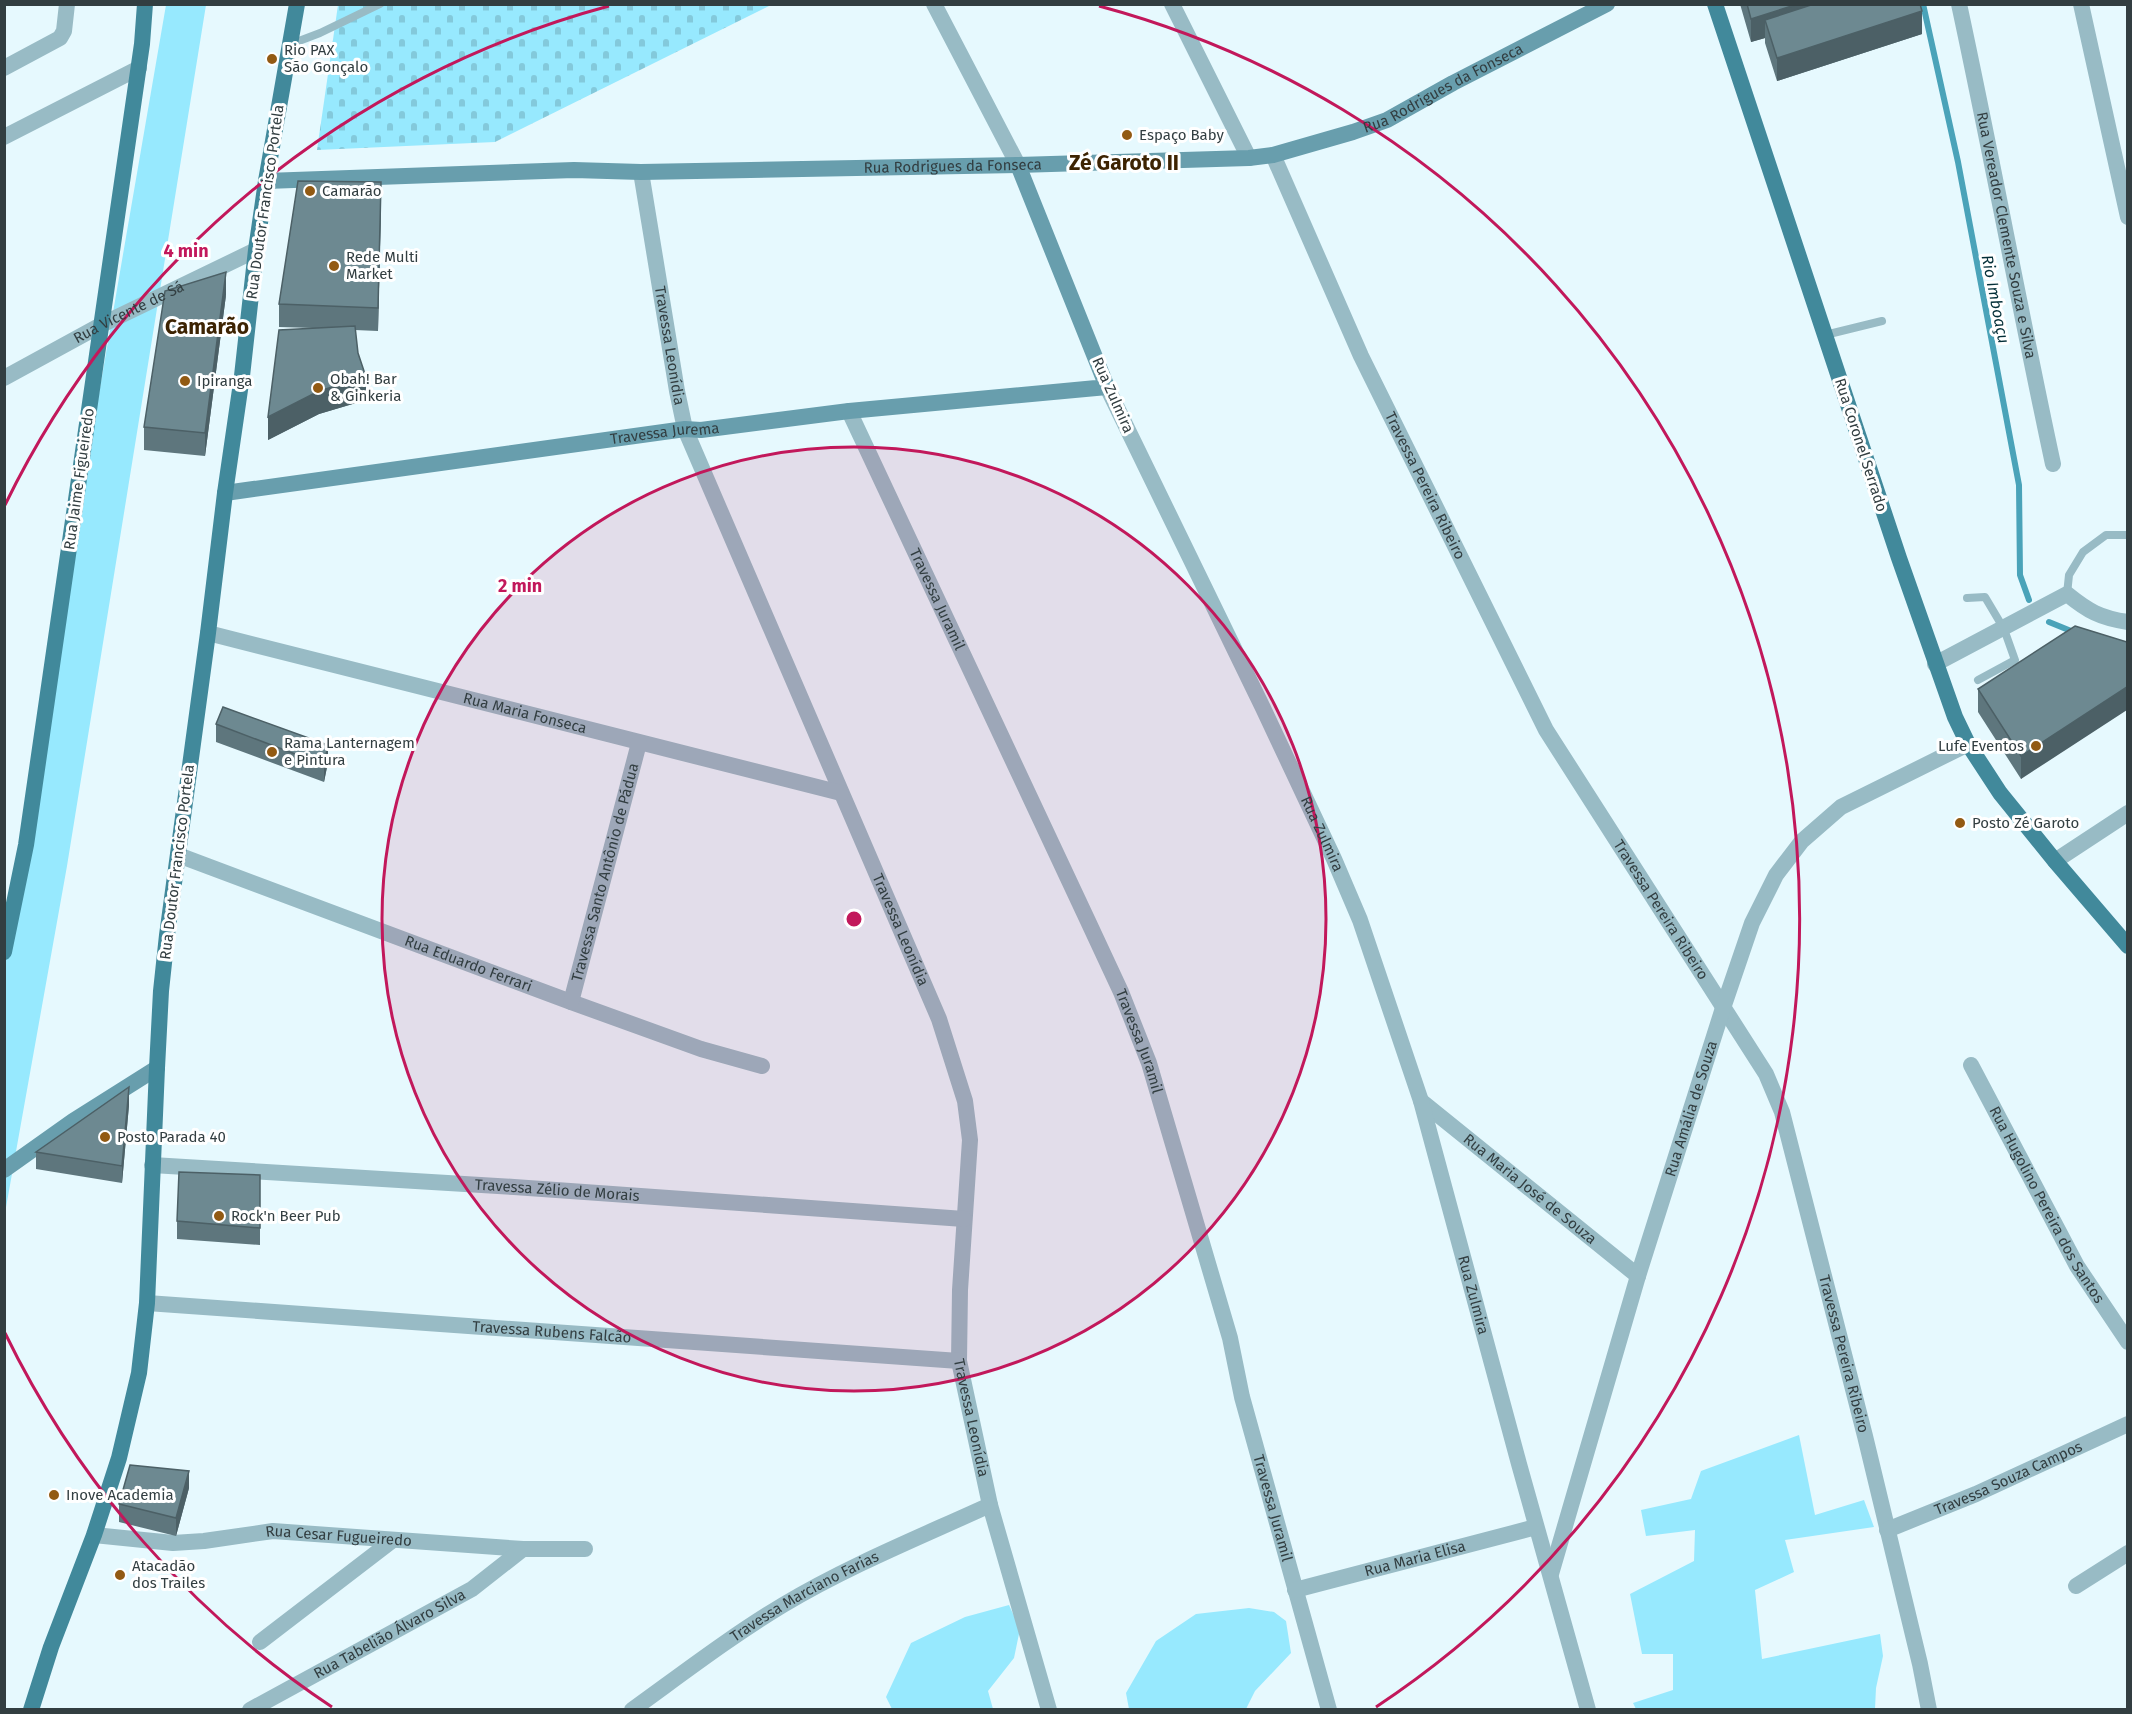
<svg xmlns="http://www.w3.org/2000/svg" width="2132" height="1714" font-family="'Fira Sans',sans-serif">
	<style>
		.green { fill: #97e9fe }
		.cemetery { fill: url(#cemetery-stones) }
		.lines { fill: none; stroke-linecap: round; stroke-linejoin: round }
		.stream { stroke: #4aa3b9; stroke-width: 6 }
		.service { stroke: #98bbc5; stroke-width: 8 }
		.minor { stroke: #98bbc5; stroke-width: 16 }
		.tertiary { stroke: #98bbc5; stroke-width: 16 }
		.secondary { stroke: #689ead; stroke-width: 16 }
		.primary { stroke: #41899b; stroke-width: 16 }
		.wall { fill: #5e767d }
		.shaded-wall { fill: #4c6066 }
		.building { fill: #6d8991; stroke: #4c6066; stroke-width: 1.5 }
		.ring { fill: none; stroke: #c2185b; stroke-width: 3 }
		.poi-dot { fill: #925a13; stroke: #fff; stroke-width: 2 }
		.labels { text-anchor: middle; stroke-width: 6; stroke-linejoin: round; paint-order: stroke }
		.poi-label { font-size: 15px; fill: #323e41; stroke: #fff; text-anchor: start }
		.street-label { font-size: 15px; fill: #323e41; stroke: #fff }
		.water-label { font-size: 16px; font-style: italic; fill: #032f38; stroke: #fff }
		.district-label { font-size: 21px; font-weight: bold; fill: #3d2302; stroke: #fff }
		.centre { fill: #c2185b; stroke: #fff; stroke-width: 3 }
		.ring-label { font-size: 18px; text-anchor: middle; font-weight: bold; fill: #c2185b; stroke: #fff; stroke-width: 6; stroke-linejoin: round; paint-order: stroke }
	</style>
	<defs>
		<pattern id="cemetery-stones" width="16" height="16" patternUnits="userSpaceOnUse" patternTransform="scale(1.5)"><rect width="16" height="16" fill="#97e9fe"/><path d="M2 7V4a2 2 0 0 1 4 0v3zM10 15v-3a2 2 0 0 1 4 0v3z" fill="#83c9db"/></pattern>
	</defs>
	<rect width="100%" height="100%" fill="#e6f9fe"/>
	<path class="green" d="M166,5H206L67,866L5,1213V939Z
		M1799,1435L1815,1515L1864,1500L1874,1527L1785,1540L1794,1572L1755,1590L1762,1659L1880,1634L1883,1656L1876,1688L1875,1709H1636L1633,1703L1673,1690V1654H1642L1630,1594L1694,1561L1695,1530L1646,1536L1641,1510L1691,1499L1701,1471Z
		M1009,1605L1020,1629L1014,1658L988,1691L993,1709H892L886,1697L911,1643L965,1617Z
		M1249,1608L1274,1612L1286,1621L1291,1653L1255,1691L1246,1709H1129L1126,1693L1156,1641L1196,1614Z"/>
	<path class="cemetery" d="M338,5H771L495,142L317,150Z"/>
	<g class="lines">
		<path class="stream" d="M1923,4L1958,162L2019,485L2020,575L2029,600
			M2049,622L2076,633"/>
		<path class="service" d="M291,44L320,33L380,4
			M1825,335L1882,321
			M2067,594L2069,575L2083,552L2106,535H2128
			M1967,598L1985,597L2004,629L2015,660L1978,680"/>
		<g class="minor">
			<path d="M934,4L1018,165"/>
			<path d="M1172,4L1249,158"/>
			<path id="s1" d="M1959,4C1992,157 2020,311 2053,464"/>
			<path d="M2081,4L2128,217"/>
			<path d="M4,68L60,38L64,31L67,4"/>
			<path d="M4,137L139,68"/>
			<path id="s2" d="M1273,155L1361,356L1546,730L1766,1074L1782,1112L1865,1436L1920,1664L1929,1710"/>
			<path id="s3" d="M641,172L677,391L685,429L939,1019L965,1101L970,1140L960,1290L959,1361L990,1505L1049,1710"/>
			<path id="s4" d="M4,378L101,325L256,250"/>
			<path id="s5" d="M849,411L1087,919L1121,992L1149,1063L1230,1338L1242,1397L1329,1710"/>
			<path id="s6" d="M208,633L841,793"/>
			<path d="M1935,664L2067,594C2088,611 2100,618 2128,622"/>
			<path id="s7" d="M178,855L571,1002L701,1049L762,1066"/>
			<path d="M2055,861L2128,813"/>
			<path id="s8" d="M571,1002L639,743"/>
			<path id="s9" d="M1971,1065L2077,1266L2128,1342"/>
			<path id="s10" d="M1421,1101L1638,1276"/>
			<path id="s11" d="M152,1165L514,1187L964,1219"/>
			<path id="s12" d="M147,1303L959,1361"/>
			<path id="s13" d="M1887,1530L1976,1494L2128,1424"/>
			<path id="s14" d="M94,1535L173,1543L204,1541L273,1531L523,1549H585"/>
			<path id="s15" d="M1551,1574L1638,1276L1723,1008L1752,923L1776,875L1802,841L1841,807L1968,744"/>
			<path d="M2076,1586L2128,1553"/>
			<path id="s16" d="M1295,1590L1536,1527"/>
			<path d="M260,1642L393,1540"/>
			<path id="s17" d="M250,1710L472,1589L523,1549"/>
			<path id="s18" d="M632,1710C682,1674 730,1637 783,1605C848,1566 920,1537 990,1505"/>
		</g>
		<path class="tertiary" id="s19" d="M1107,387L1263,708L1334,859L1360,920L1421,1101L1519,1464L1588,1710"/>
		<g class="secondary">
			<path id="s20" d="M266,181L574,170L641,172L1018,165L1249,158L1273,155L1353,132L1387,120L1453,83L1607,4"/>
			<path id="s21" d="M225,493L685,429L701,430L849,411L1107,387L1018,165"/>
			<path d="M4,1170L73,1121L157,1068"/>
		</g>
		<path class="primary" d="M1715,4L1899,558L1955,717L1968,744L2000,793L2055,861L2128,946
			M4,952L26,845L142,44L145,4
			M31,1710L51,1647L94,1535L119,1458L139,1373L147,1303L157,1068L161,991L167,935L208,633L225,493L242,376L256,250L266,181L297,4"/>
	</g>
	<path class="wall" d="M1740,4H1920L1922,34L1777,81L1765,43V38L1751,42Z
		M381,205L378,331L355,330L358,353L366,400L319,414L268,440L313,328L279,327V304Z
		M226,295L205,456L144,450V427Z
		M2127,642L2021,779L1978,712V689Z
		M216,724L328,762L324,782L216,742Z
		M129,1105L122,1183L36,1169V1152Z
		M260,1175V1245L177,1239V1221Z
		M189,1488L176,1536L119,1522V1504Z"/>
	<path class="shaded-wall" d="M1798,4H1874L1765,20V38L1751,42V19Z
		M1922,11V34L1777,81V58Z
		M381,182V205L378,331V308Z
		M226,272V295L205,456V433Z
		M366,377V400L319,414L268,440V417L319,391Z
		M2127,687V710L2021,779V756Z
		M328,745V762L324,782V765Z
		M129,1087V1105L122,1183V1166Z
		M189,1471V1488L176,1536V1518Z"/>
	<path class="building" d="M1747,4H1798L1751,19Z
		M1814,4H1920L1922,11L1777,58L1765,20Z
		M298,181L381,182L378,308L279,304Z
		M226,272L205,433L144,427L165,291Z
		M355,326L358,353L366,377L319,391L268,417L279,330Z
		M2075,626L2127,642V687L2021,756L1978,689Z
		M223,707L328,745L324,765L216,724Z
		M129,1087L122,1166L36,1152Z
		M179,1172L260,1175V1228L177,1221Z
		M130,1465L189,1471L176,1518L119,1504Z"/>
	<circle cx="854" cy="919" r="472" fill="#c2185b" fill-opacity=".12"/>
	<g class="ring">
		<circle cx="854" cy="919" r="472"/>
		<path d="M332 1707A945 945 0 0 1 5 1333M5 505A945 945 0 0 1 609 6M1099 6A945 945 0 0 1 1376 1707"/>
	</g>
	<g class="poi-dot">
		<circle cx="272" cy="59" r="6"/>
		<circle cx="1127" cy="135" r="6"/>
		<circle cx="310" cy="191" r="6"/>
		<circle cx="334" cy="266" r="6"/>
		<circle cx="185" cy="381" r="6"/>
		<circle cx="318" cy="388" r="6"/>
		<circle cx="2036" cy="746" r="6"/>
		<circle cx="272" cy="752" r="6"/>
		<circle cx="1960" cy="823" r="6"/>
		<circle cx="105" cy="1137" r="6"/>
		<circle cx="219" cy="1216" r="6"/>
		<circle cx="54" cy="1495" r="6"/>
		<circle cx="120" cy="1575" r="6"/>
	</g>
	<g class="labels">
		<g class="poi-label">
			<text x="284" y="55">Rio PAX<tspan x="284" dy="17">São Gonçalo</tspan></text>
			<text x="1139" y="140">Espaço Baby</text>
			<text x="322" y="196">Camarão</text>
			<text x="346" y="262">Rede Multi<tspan x="346" dy="17">Market</tspan></text>
			<text x="330" y="384">Obah! Bar<tspan x="330" dy="17">&amp; Ginkeria</tspan></text>
			<text x="197" y="386">Ipiranga</text>
			<text x="284" y="748">Rama Lanternagem<tspan x="284" dy="17">e Pintura</tspan></text>
			<text x="2024" y="751" text-anchor="end">Lufe Eventos</text>
			<text x="1972" y="828">Posto Zé Garoto</text>
			<text x="117" y="1142">Posto Parada 40</text>
			<text x="231" y="1221">Rock'n Beer Pub</text>
			<text x="66" y="1500">Inove Academia</text>
			<text x="132" y="1571">Atacadão<tspan x="132" dy="17">dos Trailes</tspan></text>
		</g>
		<g class="street-label">
			<text dy="5" stroke="none"><textPath href="#s20" startOffset="1191">Rua Rodrigues da Fonseca</textPath></text>
			<text dy="5" stroke="none"><textPath href="#s20" startOffset="687">Rua Rodrigues da Fonseca</textPath></text>
			<text transform="translate(265 202) rotate(-82)" y="5">Rua Doutor Francisco Portela</text>
			<text dy="5" stroke="none"><textPath href="#s1" startOffset="236">Rua Vereador Clemente Souza e Silva</textPath></text>
			<text dy="5" stroke="none"><textPath href="#s4" startOffset="141">Rua Vicente de Sá</textPath></text>
			<text dy="5" stroke="none"><textPath href="#s3" startOffset="176">Travessa Leonídia</textPath></text>
			<text transform="translate(1113 395) rotate(66)" y="5">Rua Zulmira</text>
			<text dy="5" stroke="none"><textPath href="#s21" startOffset="444">Travessa Jurema</textPath></text>
			<text transform="translate(1861 445) rotate(72)" y="5">Rua Coronel Serrado</text>
			<text transform="translate(79 479) rotate(-82)" y="5">Rua Jaime Figueiredo</text>
			<text dy="5" stroke="none"><textPath href="#s2" startOffset="364">Travessa Pereira Ribeiro</textPath></text>
			<text dy="5" stroke="none"><textPath href="#s5" startOffset="208">Travessa Juramil</textPath></text>
			<text dy="5" stroke="none"><textPath href="#s6" startOffset="327">Rua Maria Fonseca</textPath></text>
			<text dy="5" stroke="none"><textPath href="#s19" startOffset="496">Rua Zulmira</textPath></text>
			<text transform="translate(177 862) rotate(-83)" y="5">Rua Doutor Francisco Portela</text>
			<text dy="5" stroke="none"><textPath href="#s8" startOffset="134">Travessa Santo Antônio de Pádua</textPath></text>
			<text dy="5" stroke="none"><textPath href="#s2" startOffset="850">Travessa Pereira Ribeiro</textPath></text>
			<text dy="5" stroke="none"><textPath href="#s3" startOffset="806">Travessa Leonídia</textPath></text>
			<text dy="5" stroke="none"><textPath href="#s7" startOffset="310">Rua Eduardo Ferrari</textPath></text>
			<text dy="5" stroke="none"><textPath href="#s5" startOffset="694">Travessa Juramil</textPath></text>
			<text dy="5" stroke="none"><textPath href="#s15" startOffset="486">Rua Amália de Souza</textPath></text>
			<text dy="5" stroke="none"><textPath href="#s10" startOffset="140">Rua Maria José de Souza</textPath></text>
			<text dy="5" stroke="none"><textPath href="#s11" startOffset="406">Travessa Zélio de Morais</textPath></text>
			<text dy="5" stroke="none"><textPath href="#s9" startOffset="159">Rua Hugolino Pereira dos Santos</textPath></text>
			<text dy="5" stroke="none"><textPath href="#s19" startOffset="982">Rua Zulmira</textPath></text>
			<text dy="5" stroke="none"><textPath href="#s12" startOffset="406">Travessa Rubens Falcão</textPath></text>
			<text dy="5" stroke="none"><textPath href="#s2" startOffset="1336">Travessa Pereira Ribeiro</textPath></text>
			<text dy="5" stroke="none"><textPath href="#s3" startOffset="1308">Travessa Leonídia</textPath></text>
			<text dy="5" stroke="none"><textPath href="#s13" startOffset="132">Travessa Souza Campos</textPath></text>
			<text dy="5" stroke="none"><textPath href="#s5" startOffset="1180">Travessa Juramil</textPath></text>
			<text dy="5" stroke="none"><textPath href="#s14" startOffset="246">Rua Cesar Fugueiredo</textPath></text>
			<text dy="5" stroke="none"><textPath href="#s16" startOffset="124">Rua Maria Elisa</textPath></text>
			<text dy="5" stroke="none"><textPath href="#s18" startOffset="207">Travessa Marciano Farias</textPath></text>
			<text dy="5" stroke="none"><textPath href="#s17" startOffset="159">Rua Tabelião Álvaro Silva</textPath></text>
		</g>
		<g class="water-label">
			<text transform="translate(1996 299) rotate(79)" y="6">Rio Imboaçu</text>
		</g>
		<g class="district-label">
			<text x="1124" y="170">Zé Garoto II</text>
			<text x="207" y="334">Camarão</text>
		</g>
	</g>
	<circle cx="854" cy="919" r="9" class="centre"/>
	<g class="ring-label">
		<text x="186" y="257">4 min</text>
		<text x="520" y="592">2 min</text>
	</g>
	<rect width="2132" height="1714" fill="none" stroke="#323e41" stroke-width="12"/>
</svg>
